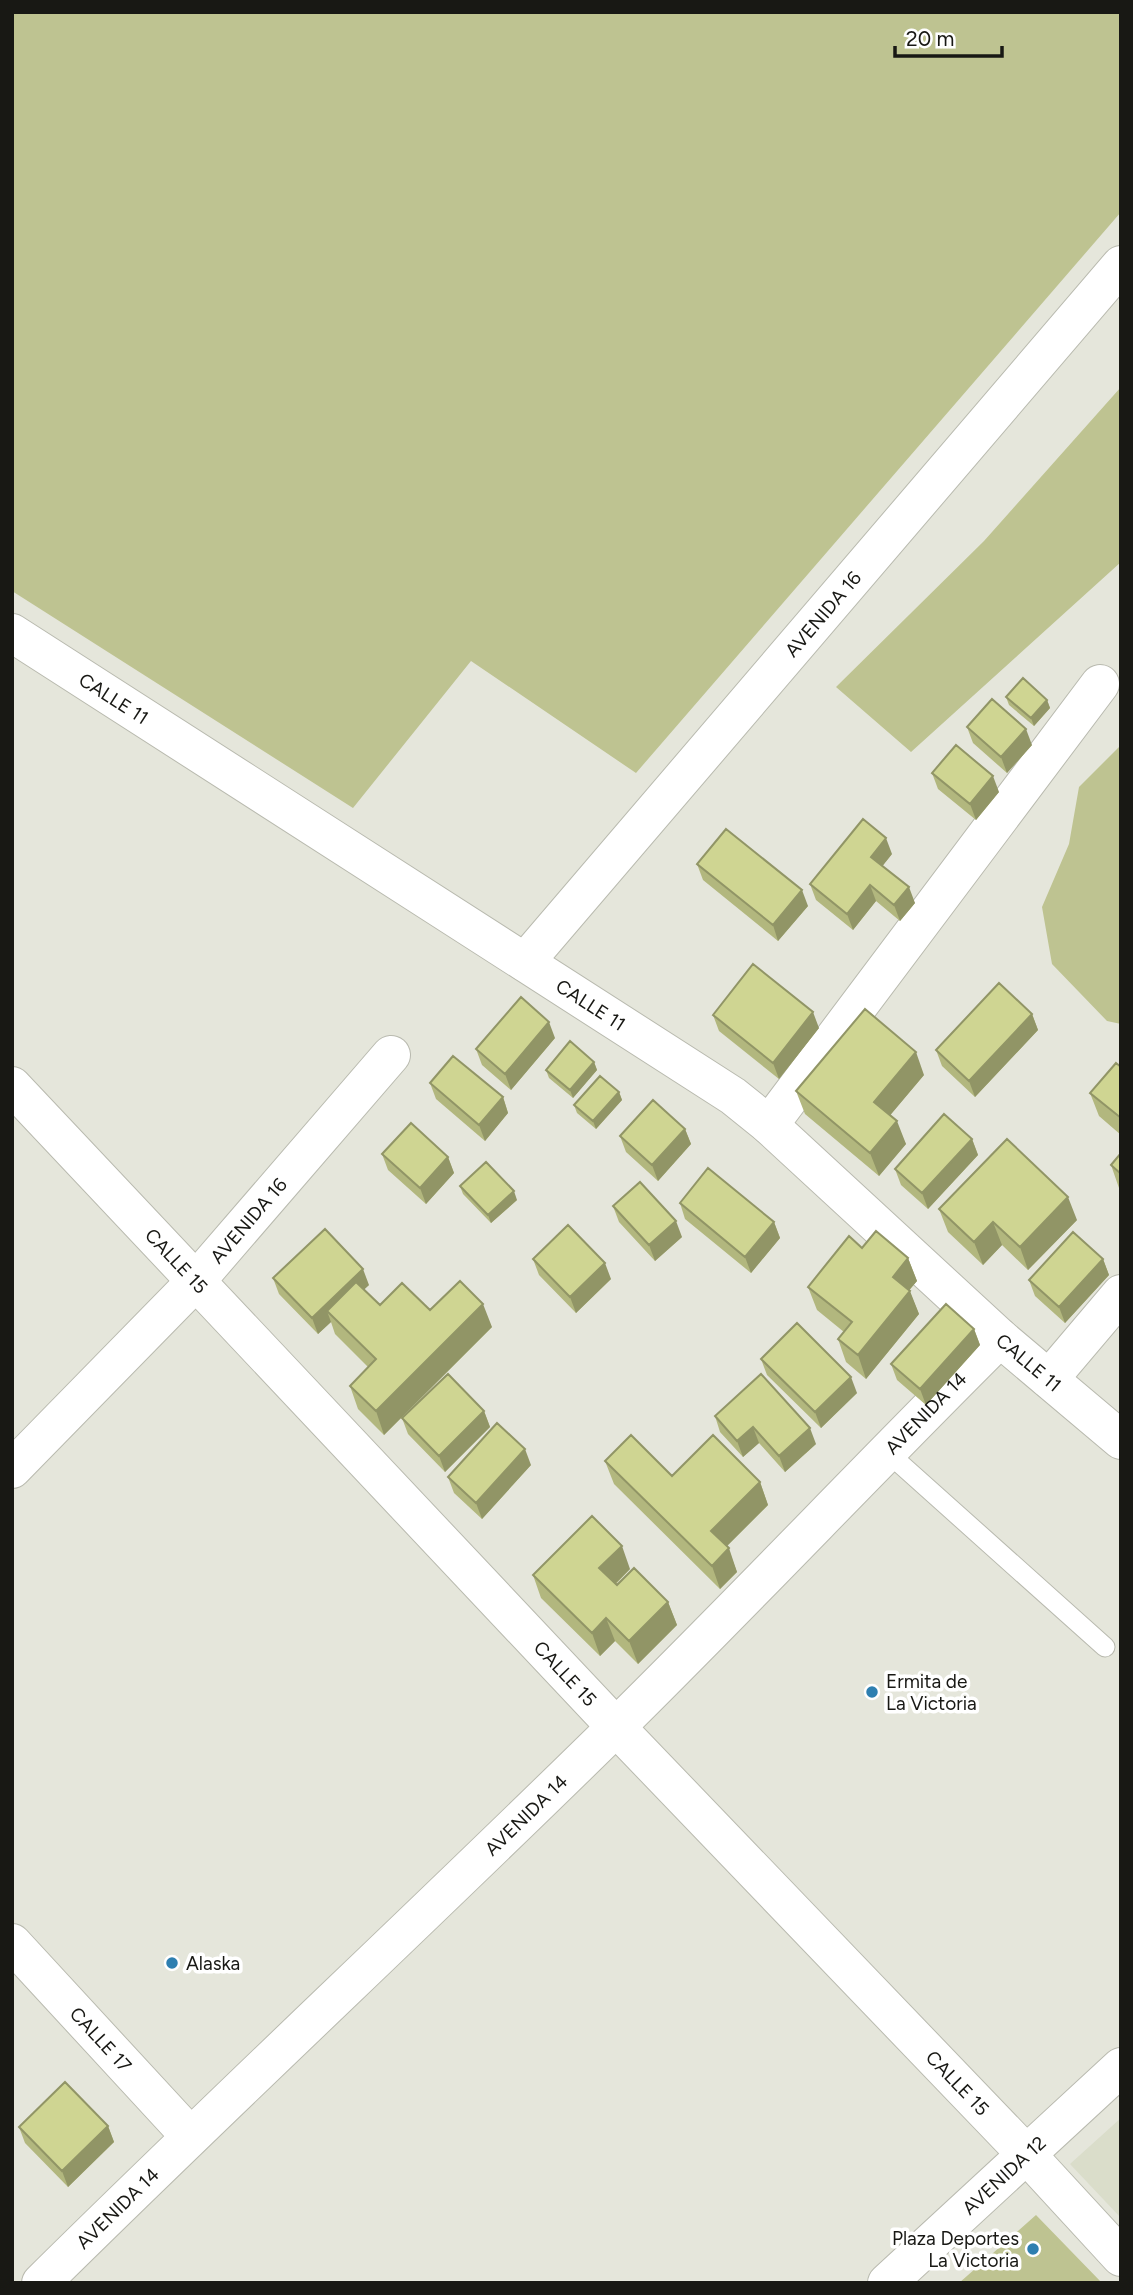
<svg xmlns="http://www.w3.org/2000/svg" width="1133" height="2295" font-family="Figtree,sans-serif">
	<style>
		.built { fill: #daddca }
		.green { fill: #bec391 }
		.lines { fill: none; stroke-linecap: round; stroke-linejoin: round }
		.lane-casing { stroke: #b9baaf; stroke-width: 21 }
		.street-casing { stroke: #b9baaf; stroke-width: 40 }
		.lane { stroke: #fff; stroke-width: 19 }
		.street { stroke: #fff; stroke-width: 38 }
		.wall { fill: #b2b77e }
		.shaded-wall { fill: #919566 }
		.building { fill: #cfd592; stroke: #919566; stroke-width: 2 }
		.poi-dot { fill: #2e7fb0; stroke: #fff; stroke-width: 2.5 }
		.labels { text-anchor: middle; stroke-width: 7; stroke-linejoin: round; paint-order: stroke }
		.street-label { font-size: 19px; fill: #181814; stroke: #fff }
		.poi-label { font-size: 19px; fill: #181814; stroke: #fff; text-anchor: start }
	</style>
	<rect width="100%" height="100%" fill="#e5e6db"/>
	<path class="built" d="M1121,2118V2218L1070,2164Z"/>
	<path class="green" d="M12,12H1121V212L636,773L471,661L353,808L12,591Z
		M1121,387V562L911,752L836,687L984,541Z
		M1121,745V1024L1107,1021L1052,964L1042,907L1069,844L1079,787Z
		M1036,2215L1102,2283H959Z"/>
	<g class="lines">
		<g class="lane-casing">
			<path id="lane" d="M886,1451L1105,1647"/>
		</g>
		<g class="street-casing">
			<g id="street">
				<path id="s1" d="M12,633L733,1096L769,1125L1000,1338L1121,1440"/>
				<path id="s2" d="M525,962L1121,265"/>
				<path id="s3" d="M12,1086L616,1727L1027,2155L1121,2257"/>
				<path d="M769,1125L1100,684"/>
				<path d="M1049,1379L1121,1294"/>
				<path id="s4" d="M12,1469L196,1281L391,1055"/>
				<path id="s5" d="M12,1943L190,2136"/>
				<path id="s6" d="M41,2283C230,2096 425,1915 615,1728C745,1600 870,1467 1000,1338"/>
				<path id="s7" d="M887,2283L1121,2067"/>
			</g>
		</g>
		<use href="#lane" class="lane"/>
		<use href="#street" class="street"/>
	</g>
	<path class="wall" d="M1006,697L1047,700L1050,708L1034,726L1009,705Z
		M967,727L1032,745L1007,773L973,743Z
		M932,773L999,792L976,820L938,789Z
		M892,854L882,866L915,903L900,921L876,901L853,930L816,900L810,884Z
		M697,864L808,906L778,941L703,880Z
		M1032,1014L1038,1030L975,1097L942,1066L936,1050Z
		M713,1015L819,1028L779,1079L719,1031Z
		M555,1038L511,1090L482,1065L476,1049Z
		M594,1062L597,1070L573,1098L549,1078L546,1070Z
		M1121,1067V1135L1099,1116L1090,1093Z
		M924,1075L890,1115L906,1144L879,1176L805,1114L796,1091Z
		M430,1083L503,1097L508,1113L485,1141L436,1099Z
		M619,1092L622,1100L596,1129L577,1113L574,1105Z
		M685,1129L691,1144L658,1181L626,1152L620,1136Z
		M972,1139L978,1155L928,1209L901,1185L895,1169Z
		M1121,1153V1190L1119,1188L1111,1165Z
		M382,1154L448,1157L454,1173L426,1204L388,1170Z
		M460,1186L517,1200L491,1223L463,1194Z
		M680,1203L774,1222L780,1238L751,1273L685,1219Z
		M613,1206L682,1237L655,1261L619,1222Z
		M939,1209L1077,1220L1028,1270L1002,1245L983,1265L948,1232Z
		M862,1248L908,1258L917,1281L909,1290L919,1314L866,1379L846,1362L838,1339L844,1332L817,1310L808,1287Z
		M533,1259L611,1279L576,1313L539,1275Z
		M1103,1259L1109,1275L1065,1323L1035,1296L1029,1280Z
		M273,1278L369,1285L364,1289L380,1305L430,1310L492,1327L384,1435L358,1409L350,1386L368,1367L335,1334L331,1322L318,1334L279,1294Z
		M974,1329L980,1345L926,1405L897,1380L891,1364Z
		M761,1359L857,1393L821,1428L767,1375Z
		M484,1411L490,1427L445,1472L408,1434L402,1418Z
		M715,1416L816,1444L785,1472L759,1443L743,1457L720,1432Z
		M605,1461L672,1476L760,1482L768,1505L727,1546L737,1572L720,1589L614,1484Z
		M531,1465L482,1519L454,1493L448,1477Z
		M630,1569L616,1584L668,1602L677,1625L638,1664L615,1641L600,1656L541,1598L533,1575Z
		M108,2126L114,2142L68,2187L25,2143L19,2127Z"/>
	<path class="shaded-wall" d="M1047,700L1050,708L1034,726L1031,718Z
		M1026,729L1032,745L1007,773L1001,757Z
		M993,776L999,792L976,820L970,804Z
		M886,838L892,854L877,873L871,857Z
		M870,885L876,901L853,930L847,914Z
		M909,887L915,903L900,921L894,905Z
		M802,890L808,906L778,941L773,925Z
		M813,1012L819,1028L779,1079L773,1063Z
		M1032,1014L1038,1030L975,1097L969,1081Z
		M549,1022L555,1038L511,1090L505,1074Z
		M916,1052L924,1075L882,1125L874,1102Z
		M594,1062L597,1070L573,1098L570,1090Z
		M619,1092L622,1100L596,1129L593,1121Z
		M503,1097L508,1113L485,1141L479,1125Z
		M897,1121L906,1144L879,1176L870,1153Z
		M685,1129L691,1144L658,1181L652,1165Z
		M972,1139L978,1155L928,1209L922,1193Z
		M448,1157L454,1173L426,1204L420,1188Z
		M514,1191L517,1200L491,1223L488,1215Z
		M1068,1197L1077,1220L1028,1270L1020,1247Z
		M676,1221L682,1237L655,1261L649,1245Z
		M774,1222L780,1238L751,1273L745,1257Z
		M993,1222L1002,1245L983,1265L974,1242Z
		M908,1258L917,1281L901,1300L893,1277Z
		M1103,1259L1109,1275L1065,1323L1059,1307Z
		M605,1263L611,1279L576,1313L570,1297Z
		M363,1269L369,1285L334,1318L327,1311L331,1322L318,1334L312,1318Z
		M910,1291L919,1314L866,1379L858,1355Z
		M483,1304L492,1327L384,1435L376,1411Z
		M974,1329L980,1345L926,1405L920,1389Z
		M851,1377L857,1393L821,1428L815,1412Z
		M484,1411L490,1427L445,1472L439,1456Z
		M753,1427L759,1443L743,1457L737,1441Z
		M810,1428L816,1444L785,1472L779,1456Z
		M525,1449L531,1465L482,1519L476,1503Z
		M760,1482L768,1505L719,1554L711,1531Z
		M622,1546L630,1569L608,1591L599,1568Z
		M729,1548L737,1572L720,1589L712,1566Z
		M668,1602L677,1625L638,1664L629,1641Z
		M606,1618L615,1641L600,1656L592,1633Z
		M108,2126L114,2142L68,2187L62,2171Z"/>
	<path class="building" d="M1023,678L1047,700L1031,718L1006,697Z
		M992,699L1026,729L1001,757L967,727Z
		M956,745L993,776L970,804L932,773Z
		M863,819L886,838L871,857L909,887L894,905L870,885L847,914L810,884Z
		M726,829L802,890L773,925L697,864Z
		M753,964L813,1012L773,1063L713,1015Z
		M999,983L1032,1014L969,1081L936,1050Z
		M521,997L549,1022L505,1074L476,1049Z
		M865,1009L916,1052L874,1102L897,1121L870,1153L796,1091Z
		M570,1041L594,1062L570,1090L546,1070Z
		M453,1056L503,1097L479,1125L430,1083Z
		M1116,1063L1121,1067V1118L1090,1093Z
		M600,1076L619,1092L593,1121L574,1105Z
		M653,1100L685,1129L652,1165L620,1136Z
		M944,1114L972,1139L922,1193L895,1169Z
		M411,1123L448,1157L420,1188L382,1154Z
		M1007,1139L1068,1197L1020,1247L993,1222L974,1242L939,1209Z
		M1121,1153V1174L1111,1165Z
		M486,1162L514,1191L488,1215L460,1186Z
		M708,1168L774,1222L745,1257L680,1203Z
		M640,1182L676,1221L649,1245L613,1206Z
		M568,1225L605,1263L570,1297L533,1259Z
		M325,1229L363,1269L312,1318L273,1278Z
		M876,1231L908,1258L893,1277L910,1291L858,1355L838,1339L852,1322L808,1287L849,1236L862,1248Z
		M1073,1232L1103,1259L1059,1307L1029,1280Z
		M460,1281L483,1304L376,1411L350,1386L376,1359L327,1311L356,1282L380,1305L402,1283L430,1310Z
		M946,1304L974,1329L920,1389L891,1364Z
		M797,1323L851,1377L815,1412L761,1359Z
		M448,1374L484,1411L439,1456L402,1418Z
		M761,1374L810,1428L779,1456L753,1427L737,1441L715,1416Z
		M497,1423L525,1449L476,1503L448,1477Z
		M631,1435L672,1476L713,1435L760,1482L711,1531L729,1548L712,1566L605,1461Z
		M592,1516L622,1546L599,1568L617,1585L634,1568L668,1602L629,1641L606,1618L592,1633L533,1575Z
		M65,2082L108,2126L62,2171L19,2127Z"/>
	<g class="poi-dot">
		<circle cx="872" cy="1692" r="7"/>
		<circle cx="172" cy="1963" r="7"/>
		<circle cx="1033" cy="2249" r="7"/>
	</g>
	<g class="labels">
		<g class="street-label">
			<text dy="7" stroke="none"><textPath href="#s2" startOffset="458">AVENIDA 16</textPath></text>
			<text dy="7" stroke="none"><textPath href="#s1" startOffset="121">CALLE 11</textPath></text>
			<text dy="7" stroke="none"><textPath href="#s1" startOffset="688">CALLE 11</textPath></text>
			<text dy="7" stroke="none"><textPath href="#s4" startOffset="343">AVENIDA 16</textPath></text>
			<text dy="7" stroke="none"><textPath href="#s3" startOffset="240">CALLE 15</textPath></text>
			<text dy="7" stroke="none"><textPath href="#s1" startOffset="1255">CALLE 11</textPath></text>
			<text dy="7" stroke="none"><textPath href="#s6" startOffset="1241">AVENIDA 14</textPath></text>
			<text dy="7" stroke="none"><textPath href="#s3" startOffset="807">CALLE 15</textPath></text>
			<text dy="7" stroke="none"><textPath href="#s6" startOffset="674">AVENIDA 14</textPath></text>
			<text dy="7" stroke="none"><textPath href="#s5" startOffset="131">CALLE 17</textPath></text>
			<text dy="7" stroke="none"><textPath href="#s3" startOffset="1374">CALLE 15</textPath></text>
			<text dy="7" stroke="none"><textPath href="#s7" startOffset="159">AVENIDA 12</textPath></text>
			<text dy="7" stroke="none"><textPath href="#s6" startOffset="107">AVENIDA 14</textPath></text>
		</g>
		<g class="poi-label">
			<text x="886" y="1688">Ermita de<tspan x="886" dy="22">La Victoria</tspan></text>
			<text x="186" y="1970">Alaska</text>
			<text x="1019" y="2245" text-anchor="end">Plaza Deportes<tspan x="1019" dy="22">La Victoria</tspan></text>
		</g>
	</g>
	<rect width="1133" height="2295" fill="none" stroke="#181814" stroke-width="28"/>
	<path d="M895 46v10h107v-10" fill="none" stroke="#181814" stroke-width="3.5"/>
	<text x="906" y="46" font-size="21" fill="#181814" stroke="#ffffff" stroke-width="5" paint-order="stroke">20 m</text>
</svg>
